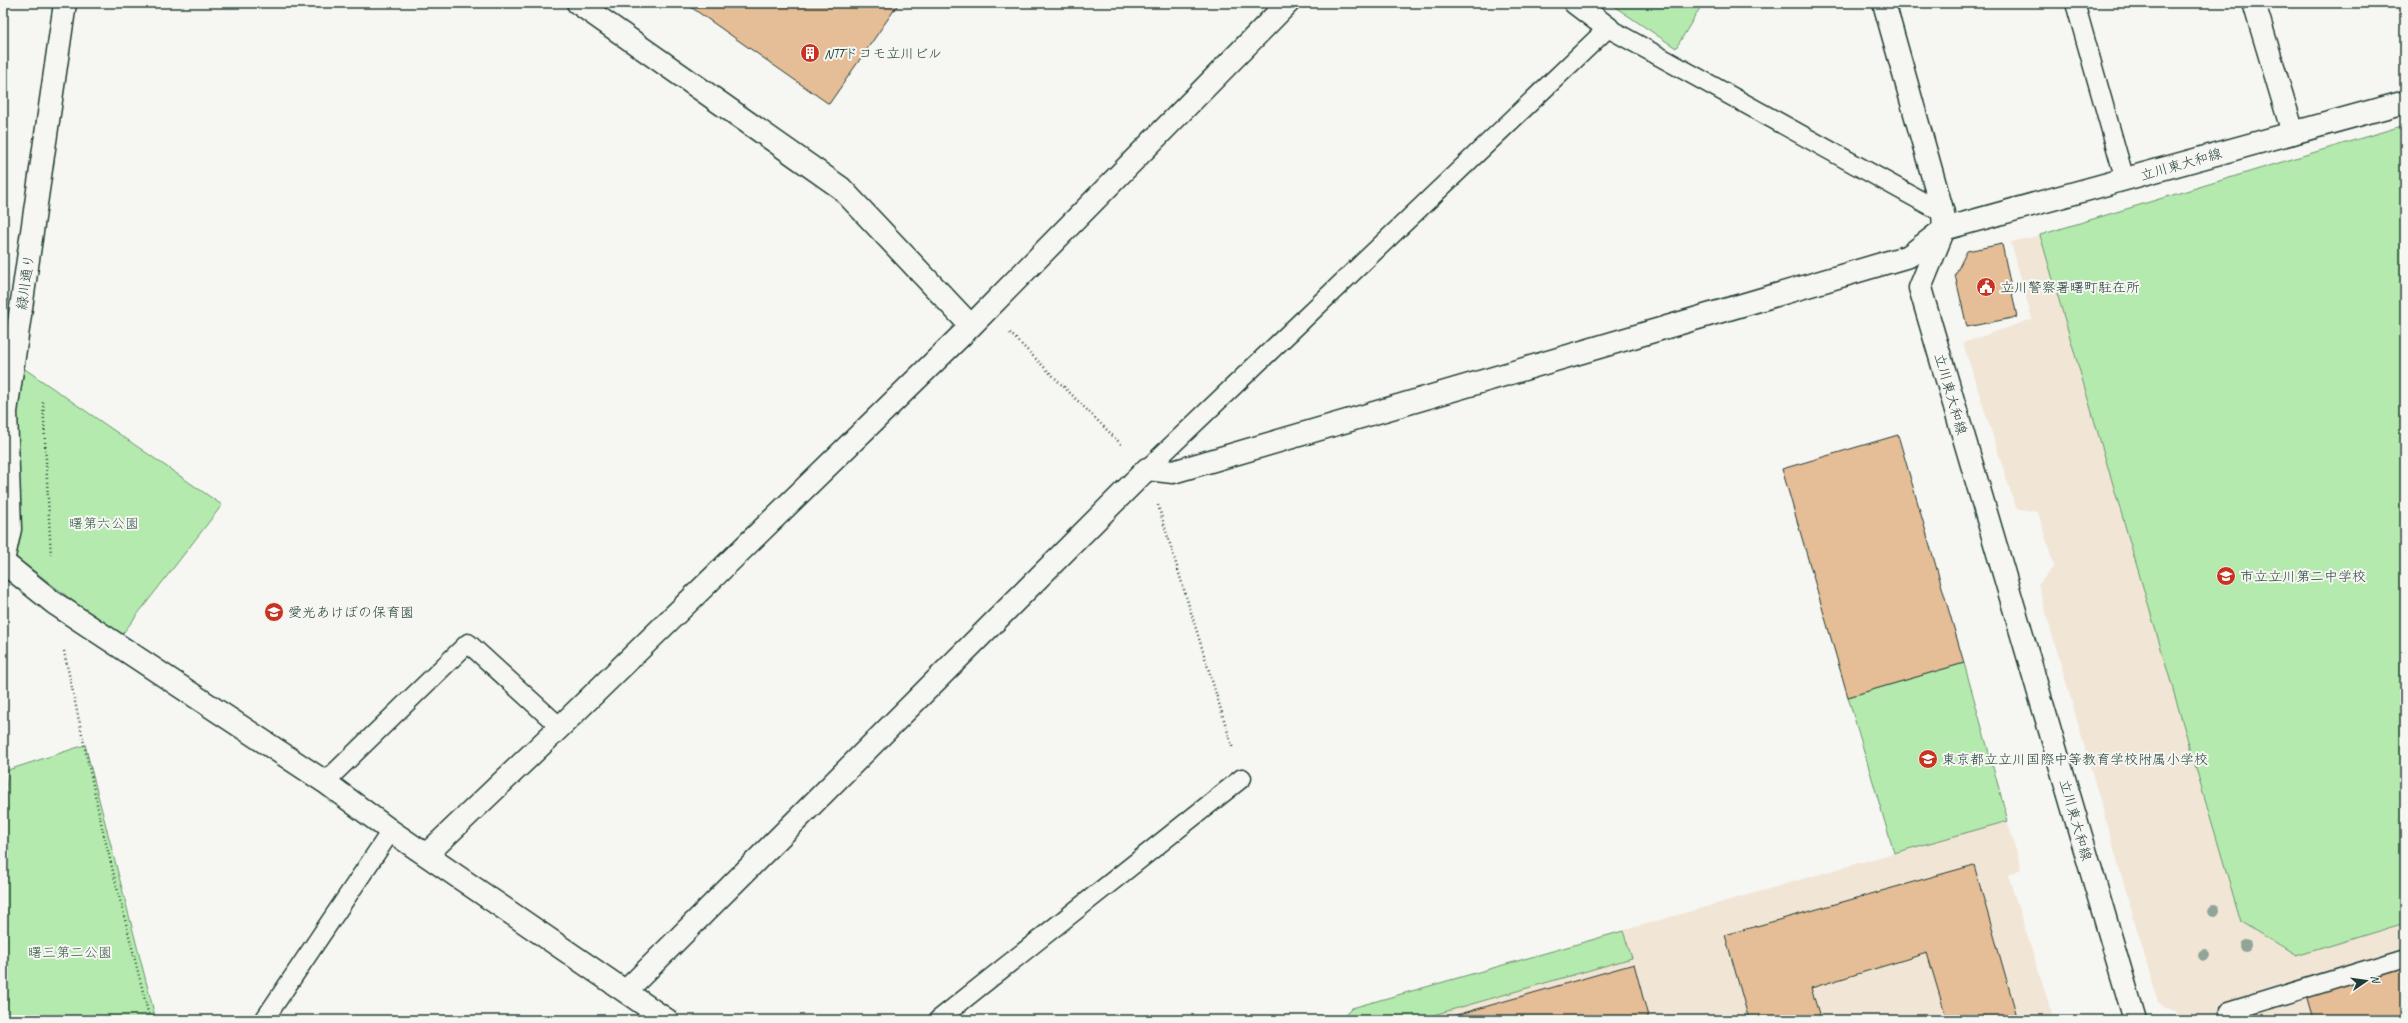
<svg xmlns="http://www.w3.org/2000/svg" width="2408" height="1023" font-family="Caveat,'Klee One',sans-serif">
	<style>
		.built { fill: #f1e5d6 }
		.green { fill: #b4eaad; stroke: #6a9470 }
		.building { fill: #e5bd96; stroke: #1f3d34 }
		.lines { fill: none; stroke-linecap: round; stroke-linejoin: round }
		.service-casing { stroke: #1f3d34; stroke-width: 21 }
		.minor-casing { stroke: #1f3d34; stroke-width: 25 }
		.tertiary-casing { stroke: #1f3d34; stroke-width: 25 }
		.primary-casing { stroke: #1f3d34; stroke-width: 25 }
		.path { stroke: #1f3d34; stroke-width: 2.5; stroke-dasharray: 1 3; stroke-linecap: butt }
		.service { stroke: #f6f6f2; stroke-width: 18 }
		.minor { stroke: #f6f6f2; stroke-width: 22 }
		.tertiary { stroke: #f6f6f2; stroke-width: 22 }
		.primary { stroke: #f6f6f2; stroke-width: 22 }
		.tree { fill: #90a497 }
		.labels { text-anchor: middle; stroke-width: 4; stroke-linejoin: round; paint-order: stroke }
		.poi-label { font-size: 14px; fill: #1f3d34; stroke: #f6f6f2; text-anchor: start }
		.street-label { font-size: 14px; fill: #1f3d34; stroke: #f6f6f2 }
		.park-label { font-size: 14px; fill: #3d604c; stroke: #f6f6f2 }
	</style>
	<rect width="100%" height="100%" fill="#f6f6f2"/>
	<filter id="ink" filterUnits="userSpaceOnUse"><feTurbulence type="fractalNoise" baseFrequency=".025" numOctaves="2"/><feDisplacementMap in="SourceGraphic" scale="8" xChannelSelector="R" yChannelSelector="G"/><feConvolveMatrix kernelMatrix="1 2 1 2 8 2 1 2 1" color-interpolation-filters="sRGB"/></filter>
	<g filter="url(#ink)">
		<path class="built" d="M2405,125V1020H2178L2175,1010L2166,1008L2158,1002L2038,585L2054,566L2038,512L2016,508L1963,343L2032,319L2011,242L2040,235Z
			M1898,435L2021,869L2008,875L2054,1020H1340L1352,1008L1894,853L1782,469Z"/>
		<path class="green" d="M1609,3H1703L1676,48Z
			M2405,125V923L2296,956L2241,922L2040,235Z
			M22,367L222,505L120,637L8,551L3,542Z
			M1964,663L2008,821L1894,853L1848,697Z
			M85,745L156,1020H3V817L8,770Z
			M1623,931L1632,958L1416,1020H1340L1352,1008Z"/>
		<path class="building" d="M685,3H899L829,104Z
			M2002,244L2017,317L1967,327L1955,275L1967,251Z
			M1898,435L1964,663L1848,697L1782,469Z
			M1974,865L2018,1020H1947L1927,953L1811,988L1821,1020H1749L1725,935Z
			M1634,964L1649,1020H1439Z
			M2405,967V1020H2314L2307,996Z"/>
		<g class="lines">
			<g class="service-casing">
				<path id="service" d="M2075,3L2125,180
					M1147,469L1608,28L1943,213
					M325,782L468,643L560,727
					M2228,1012L2405,958
					M264,1020L391,831
					M938,1020L1242,778"/>
			</g>
			<g class="minor-casing">
				<path id="minor" d="M578,3L841,188L971,326
					M1575,3L1608,28
					M2254,3L2293,133
					M3,562L54,603L325,782L391,831L667,1020
					M427,854L560,727L971,326L1288,3
					M626,991L1147,469L1173,472L1909,256L1944,229L1943,213L1884,3"/>
			</g>
			<g class="tertiary-casing">
				<path id="tertiary" d="M3,561L10,529L6,412L65,3"/>
			</g>
			<g class="primary-casing">
				<path id="primary" d="M2135,1020L1920,288L1944,229L2405,102"/>
			</g>
			<path class="path" d="M1010,333L1123,446
				M43,402L51,557
				M1158,505L1233,749
				M64,651L102,827L150,1020"/>
			<use href="#service" class="service"/>
			<use href="#minor" class="minor"/>
			<use href="#tertiary" class="tertiary"/>
			<use href="#primary" class="primary"/>
		</g>
		<g class="tree">
			<circle cx="2214" cy="911" r="6"/>
			<circle cx="2246" cy="945" r="6"/>
			<circle cx="2204" cy="955" r="6"/>
		</g>
	</g>
	<defs>
		<g id="building-disc" transform="scale(1)"><circle r="9.5" fill="#c8321e" stroke="#f6f6f2"/><path d="M-4-6H4V6H1V3H-1V6H-4ZM-2.5-4.3h1.7v1.8h-1.7ZM.8-4.3h1.7v1.8H.8ZM-2.5-1h1.7V.8h-1.7ZM.8-1h1.7V.8H.8Z" fill="#fff"/></g>
		<g id="civic-disc" transform="scale(1)"><circle r="9.5" fill="#c8321e" stroke="#f6f6f2"/><path d="M-.6-6.5H3V-4.5H.6V-3L4-1V1h2V6H-6V1h2V-1L-.6-3ZM-1.2 2.5V6h2.4V2.5Z" fill="#fff"/></g>
		<g id="school-disc" transform="scale(1)"><circle r="9.5" fill="#c8321e" stroke="#f6f6f2"/><path d="M0-5L7-2L0 1L-7-2ZM-4 1L0 2.5L4 1V4Q0 6-4 4Z" fill="#fff"/></g>
	</defs>
	<g fill-rule="evenodd">
		<use href="#building-disc" x="810" y="53"/>
		<use href="#civic-disc" x="1986" y="287"/>
		<use href="#school-disc" x="2226" y="576"/>
		<use href="#school-disc" x="274" y="612"/>
		<use href="#school-disc" x="1928" y="759"/>
	</g>
	<g class="labels">
		<g class="poi-label">
			<text x="824" y="58">NTTドコモ立川ビル</text>
			<text x="2000" y="292">立川警察署曙町駐在所</text>
			<text x="2240" y="581">市立立川第二中学校</text>
			<text x="288" y="617">愛光あけぼの保育園</text>
			<text x="1942" y="764">東京都立立川国際中等教育学校附属小学校</text>
		</g>
		<g class="street-label">
			<text transform="translate(2181 164) rotate(-16)" y="5">立川東大和線</text>
			<text transform="translate(25 282) rotate(-82)" y="5">緑川通り</text>
			<text transform="translate(1951 394) rotate(74)" y="5">立川東大和線</text>
			<text transform="translate(2076 820) rotate(74)" y="5">立川東大和線</text>
		</g>
		<g class="park-label">
			<text x="104" y="528">曙第六公園</text>
			<text x="70" y="957">曙三第二公園</text>
		</g>
	</g>
	<rect width="2408" height="1023" fill="none" stroke="#f6f6f2" stroke-width="16"/>
	<rect x="8" y="8" width="2392" height="1007" fill="none" stroke="#1f3d34" stroke-width="1.5" filter="url(#ink)"/>
	<g transform="translate(2366 981) rotate(77)" stroke="#f6f6f2" stroke-width="3" paint-order="stroke">
	<path d="M0-3L7 15L0 10L-7 15Z" fill="#1f3d34"/>
	<text y="-6" font-size="11" font-weight="bold" text-anchor="middle" fill="#1f3d34">N</text>
	</g>
</svg>
